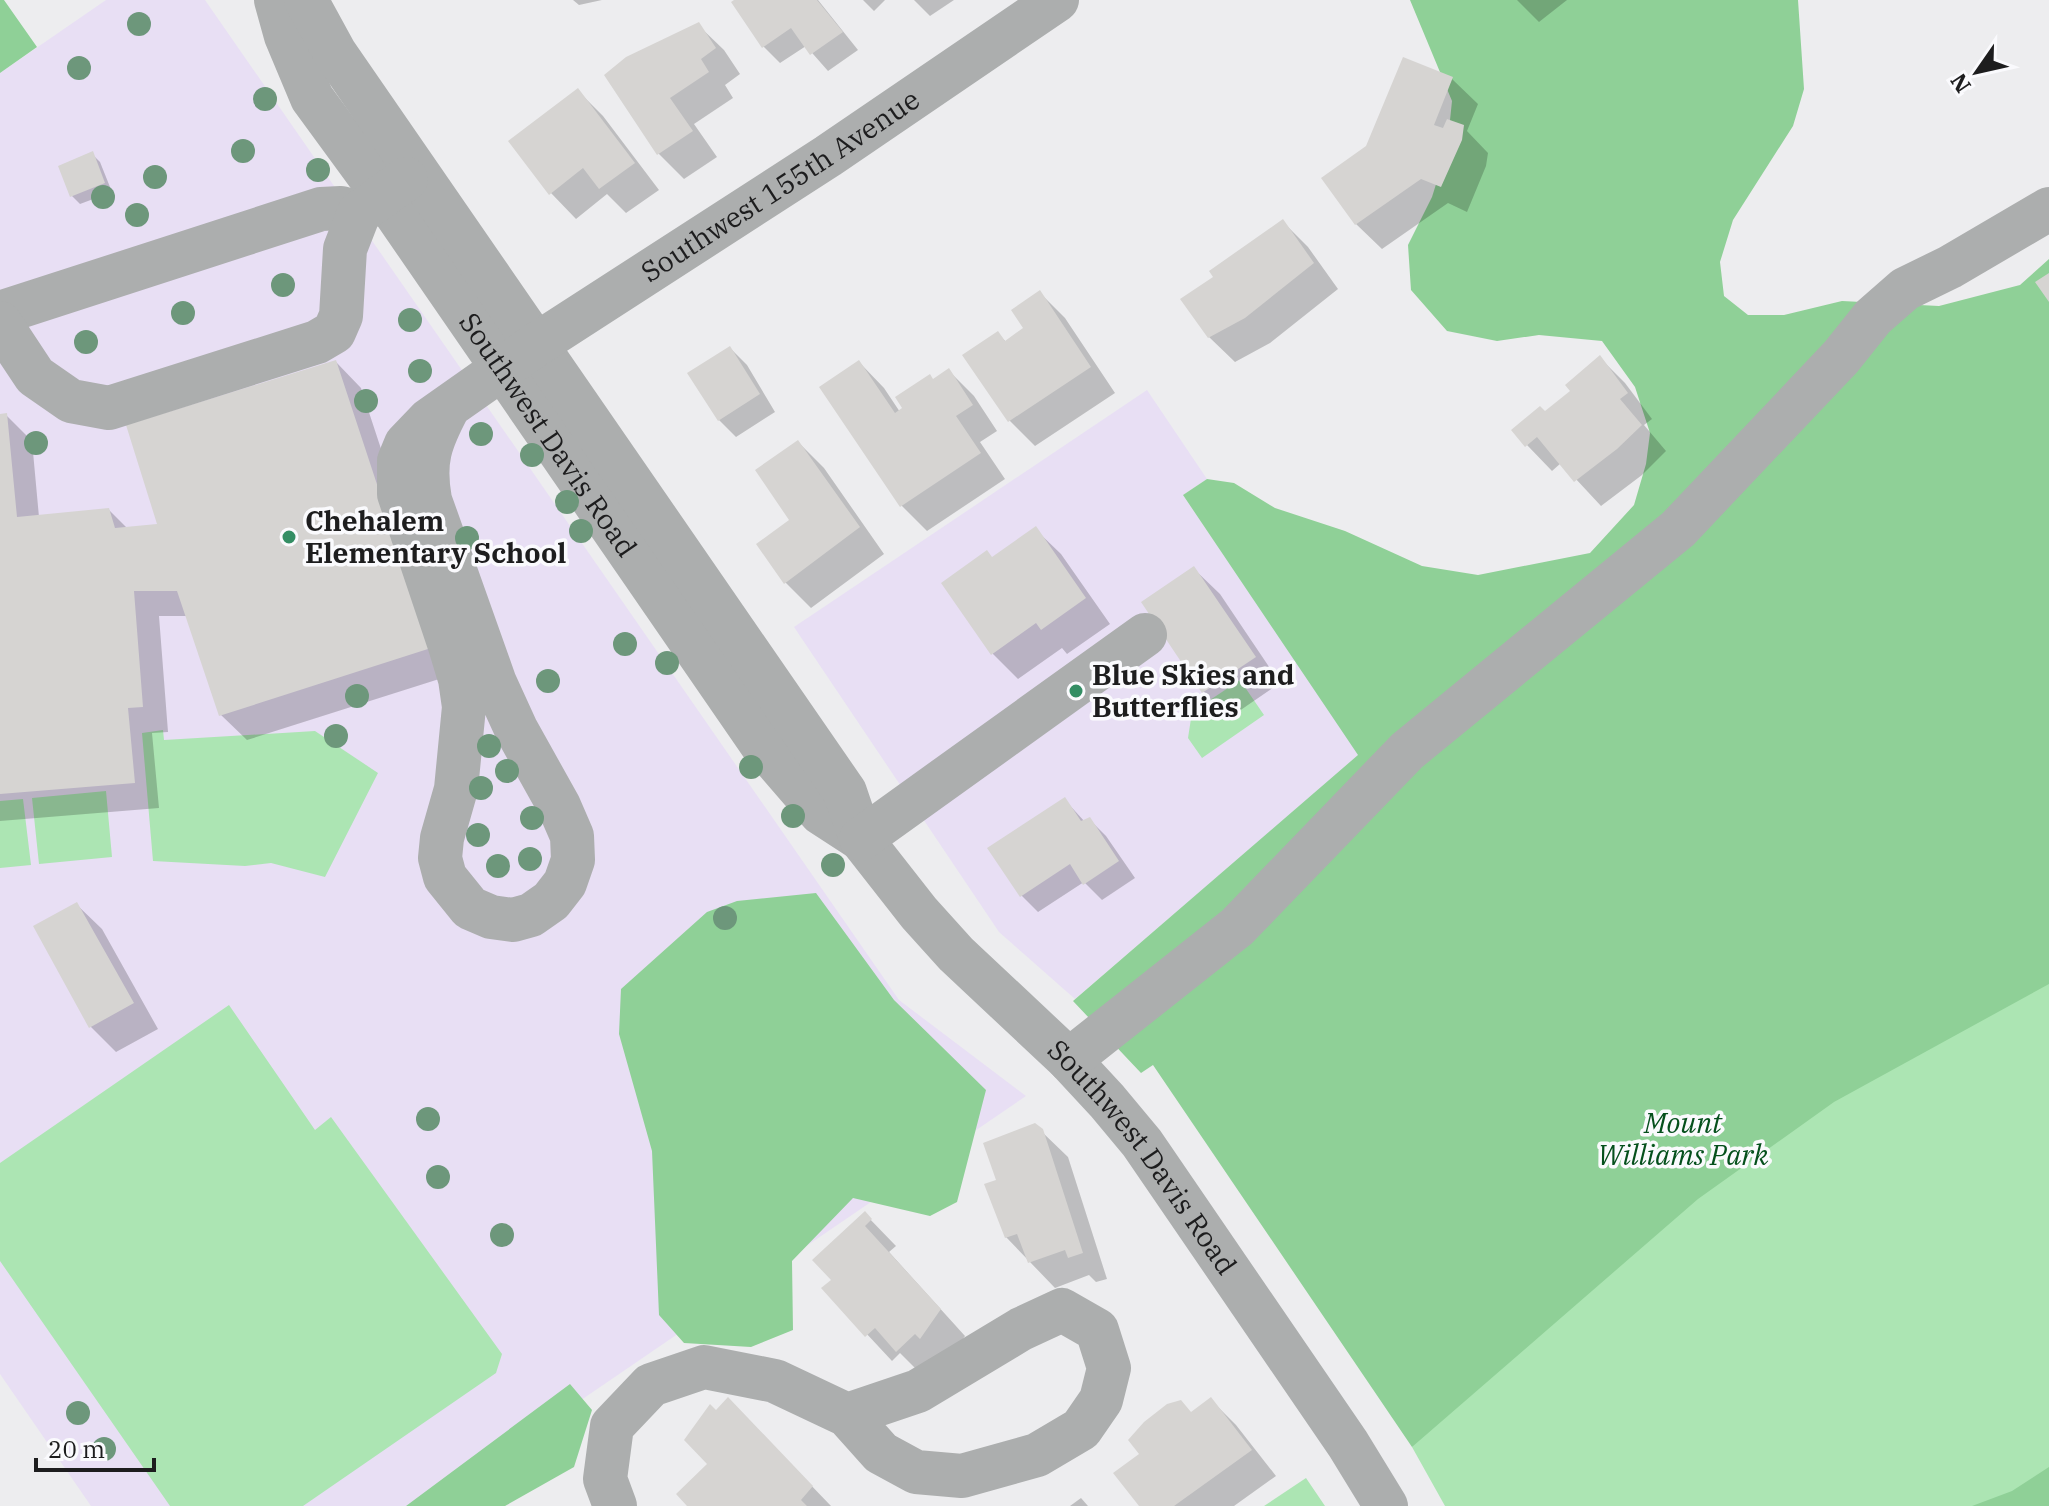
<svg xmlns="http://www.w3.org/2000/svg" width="2049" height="1506" font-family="'IBM Plex Serif',serif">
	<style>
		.education { fill: #e8dff4 }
		.green { fill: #ace5b3 }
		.forest { fill: #8fd097 }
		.shadow { fill: #0003 }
		.building { fill: #d6d4d2 }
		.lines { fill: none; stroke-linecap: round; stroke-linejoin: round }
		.minor { stroke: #acaeae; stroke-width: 44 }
		.tree { fill: #6d977b }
		.poi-dot { fill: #348e64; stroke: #fafafd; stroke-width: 3 }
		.labels { text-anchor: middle; stroke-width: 7; stroke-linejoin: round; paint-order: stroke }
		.street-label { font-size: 28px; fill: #1d1d1e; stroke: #fafafd }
		.poi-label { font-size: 28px; font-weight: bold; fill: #1d1d1e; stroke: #fafafd; text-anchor: start }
		.park-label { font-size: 28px; font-style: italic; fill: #05501c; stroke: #fafafd }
	</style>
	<rect width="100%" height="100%" fill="#ededef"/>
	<path class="education" d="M106,0H205L899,1000L1026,1096L426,1506H91L0,1374V73Z
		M1147,390L1207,479L1183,495L1359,755L1075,999L999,932L794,627Z"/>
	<path class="green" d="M2049,437V1506H1445L1412,1447Z
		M1240,680L1264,715L1202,758L1188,738L1192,712Z
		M163,730L164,740L315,731L378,773L325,877L271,863L245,866L153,861L142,733Z
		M106,791L112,857L39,864L32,798Z
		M23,799L31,865L0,868V801Z
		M229,1005L315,1130L331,1117L502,1354L496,1373L303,1506H170L0,1261V1163Z
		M1306,1478L1325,1506H1264Z"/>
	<path class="forest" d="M0,0H4L37,47L0,73Z
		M1410,0H1798L1804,89L1793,126L1733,220L1720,262L1724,296L1748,315H1784L1842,301L1939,306L2020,285L2049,259V984L1834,1102L1698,1199L1412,1447L1153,1065L1141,1073L1073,1001L1358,755L1183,495L1207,479L1234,483L1275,508L1345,531L1422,566L1478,575L1590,553L1634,505L1646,464L1650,433L1635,387L1602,341L1539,335L1497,341L1447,331L1411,290L1408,245L1432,197L1447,149L1452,101Z
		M816,893L894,1000L986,1090L957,1202L930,1216L853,1198L792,1261L793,1330L751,1347L684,1343L659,1315L652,1151L619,1034L621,989L707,912L737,901Z
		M570,1384L592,1410L574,1467L505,1506H406Z
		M2049,1467V1506H1972L2012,1491Z"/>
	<path class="shadow" d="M573,0H602L579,5Z
		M738,0H818L858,50L828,71L806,46L780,63L763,46Z
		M863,0H885L874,11Z
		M914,0H954L930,16Z
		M1517,0H1567L1539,22Z
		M698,25L724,50L740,74L725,85L733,98L694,124L717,157L684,179L659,154L607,76Z
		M1452,79L1478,104L1467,131L1488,153L1486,166L1467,212L1448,203L1382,249L1356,224Z
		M577,90L603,116L659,190L626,213L607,194L576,219L551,193Z
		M92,154L100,162L112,192L80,204L72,196L61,167Z
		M1283,222L1308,247L1338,289L1270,343L1235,362L1209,337L1216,277Z
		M1040,293L1065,318L1115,393L1035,446L1010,421L965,355L998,333L1006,342L1026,329Z
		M730,348L747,365L775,412L736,437L719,420Z
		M1600,358L1625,383L1652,419L1644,425L1666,451L1642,475L1601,506L1561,463L1552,471L1527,445L1545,413L1573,391Z
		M336,362L361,388L455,674L247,740L221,715L188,616H159L168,732L152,733L159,808L0,821V416L6,415L32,441L39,517L109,510L128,529L160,526Z
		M859,362L884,388L900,412L949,371L974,396L997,431L980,442L1005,479L927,531L902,506Z
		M798,442L824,468L884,554L811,608L785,582Z
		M1035,529L1061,554L1110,624L1067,654L1062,648L1018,679L993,654V558Z
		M1194,569L1220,594L1280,683L1229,718L1204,692L1143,603Z
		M1064,799L1085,822L1089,819L1106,836L1135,878L1102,900L1084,882L1038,912L1021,895Z
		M76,904L102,929L158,1029L116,1052L91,1027L35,927Z
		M1041,1131L1068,1157L1107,1279L1096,1282L1089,1275L1055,1288L1006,1237L999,1181Z
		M865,1214L896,1246L889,1252L965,1336L946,1363L923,1376L900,1353L892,1361L824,1288L833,1280Z
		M1211,1400L1236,1425L1276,1476L1234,1506H1142L1141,1455Z
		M716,1412L754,1426L831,1506H690L710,1464Z
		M1081,1498L1088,1506H1070Z"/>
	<path class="building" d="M734,0H817L843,32L810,55L791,28L762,48L731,2Z
		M699,22L716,48L701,59L709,72L670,98L693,131L657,155L604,75L626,57Z
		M1403,57L1453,77L1434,125L1443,128L1447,119L1464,125L1462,140L1441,187L1421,179L1355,225L1321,178L1366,146Z
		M578,88L635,163L599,189L583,168L549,195L508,141Z
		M93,151L105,183L70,197L58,166Z
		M1283,219L1314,263L1245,318L1208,338L1180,299L1213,277L1209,271Z
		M2049,273V302L2035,282Z
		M1040,290L1091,367L1008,422L962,355L998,331L1005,341L1023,328L1011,310Z
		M730,346L760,394L718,421L687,373Z
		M1600,355L1628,393L1620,399L1642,425L1617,449L1574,482L1537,437L1525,447L1511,430L1540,406L1545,411L1570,391L1565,385Z
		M336,360L431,648L219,716L177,591H134L143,707L128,708L135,783L0,794V414L7,413L17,517L109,508L115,528L157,524L126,425Z
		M859,360L895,413L902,408L895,397L930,374L933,379L949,368L973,405L956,416L981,453L900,507L819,387Z
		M798,440L860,527L784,584L756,544L789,520L755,470Z
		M1036,526L1086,598L1041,630L1036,623L991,655L941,583L987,550L992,557Z
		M1194,566L1256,657L1202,693L1141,602Z
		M1065,797L1081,821L1090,817L1119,861L1083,885L1070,864L1020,897L987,848Z
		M77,902L134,1003L89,1028L33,926Z
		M1035,1123L1043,1129L1083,1253L1068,1258L1065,1250L1028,1263L1017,1234L1005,1238L984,1184L996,1180L983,1143Z
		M865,1211L872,1219L865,1226L941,1309L920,1339L915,1334L896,1352L875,1328L865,1337L821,1288L831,1280L812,1260Z
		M728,1397L813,1486L801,1500L807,1506H687L676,1494L707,1464L684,1440L710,1404L716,1410Z
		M1211,1397L1252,1450L1174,1506H1139L1113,1473L1139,1454L1128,1440L1144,1422L1167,1404L1181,1400L1191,1412Z"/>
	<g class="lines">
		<g class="minor">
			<path id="s1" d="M276,0L286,36L312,98L383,195L762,745L821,813L861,839"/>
			<path id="s2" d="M306,0L335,53L845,792L861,839L919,913L956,954L1069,1060L1107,1101L1142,1143L1348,1444L1386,1506"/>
			<path d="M0,313L321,209L341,208L359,213"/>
			<path d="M0,323L35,376L71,401L109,408L317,342L334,332L341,316L345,249L359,213L406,179"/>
			<path id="s3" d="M448,408C430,442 423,461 430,500L495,683L516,729L559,806L572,836L573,860L565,883L551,901L531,915L513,920L491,917L470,908L445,877L440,858L442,838L456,789L464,707L460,679L450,646L399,494V461L406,444L429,420L537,344L828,156L1057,0"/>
			<path d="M861,839L1145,635"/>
			<path d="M1069,1060L1237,927L1407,751L1678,529L1841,357L1873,317L1905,289L1950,267L2049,209"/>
			<path d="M615,1506L605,1479L612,1426L651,1385L704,1367L775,1381L847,1415L881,1453L916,1472L962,1476L1037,1455L1081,1429L1101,1400L1109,1368L1097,1330L1062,1310L1021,1329L918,1391L847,1415"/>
		</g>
	</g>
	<g class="tree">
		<circle cx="139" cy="24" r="12"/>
		<circle cx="79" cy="68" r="12"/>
		<circle cx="265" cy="99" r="12"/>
		<circle cx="243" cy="151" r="12"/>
		<circle cx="318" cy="170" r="12"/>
		<circle cx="155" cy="177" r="12"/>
		<circle cx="103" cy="197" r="12"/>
		<circle cx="137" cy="215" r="12"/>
		<circle cx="283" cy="285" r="12"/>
		<circle cx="183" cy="313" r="12"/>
		<circle cx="410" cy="320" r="12"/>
		<circle cx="86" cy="342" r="12"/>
		<circle cx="420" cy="371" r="12"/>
		<circle cx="366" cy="401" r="12"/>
		<circle cx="481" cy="434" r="12"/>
		<circle cx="36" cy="443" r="12"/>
		<circle cx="532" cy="455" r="12"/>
		<circle cx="567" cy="502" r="12"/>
		<circle cx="581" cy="531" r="12"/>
		<circle cx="467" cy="538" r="12"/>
		<circle cx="625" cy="644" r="12"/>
		<circle cx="667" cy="663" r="12"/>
		<circle cx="548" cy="681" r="12"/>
		<circle cx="357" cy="696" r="12"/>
		<circle cx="336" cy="736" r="12"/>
		<circle cx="489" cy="746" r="12"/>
		<circle cx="751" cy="767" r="12"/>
		<circle cx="507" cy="771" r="12"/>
		<circle cx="481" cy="788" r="12"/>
		<circle cx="793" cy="816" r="12"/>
		<circle cx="532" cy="818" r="12"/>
		<circle cx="478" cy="835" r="12"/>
		<circle cx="530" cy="859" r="12"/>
		<circle cx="833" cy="865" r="12"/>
		<circle cx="498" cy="866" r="12"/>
		<circle cx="725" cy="918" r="12"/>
		<circle cx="428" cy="1119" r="12"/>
		<circle cx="438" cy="1177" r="12"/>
		<circle cx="502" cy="1235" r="12"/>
		<circle cx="78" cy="1413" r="12"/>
		<circle cx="104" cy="1449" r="12"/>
	</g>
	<g class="poi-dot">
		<circle cx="289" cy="537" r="8"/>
		<circle cx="1076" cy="691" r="8"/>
	</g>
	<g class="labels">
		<g class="street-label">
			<text dy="10" stroke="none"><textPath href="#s3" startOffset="1564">Southwest 155th Avenue</textPath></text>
			<text dy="10" stroke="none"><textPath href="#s1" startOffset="516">Southwest Davis Road</textPath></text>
			<text dy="10" stroke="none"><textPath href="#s2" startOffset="1434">Southwest Davis Road</textPath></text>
		</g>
		<g class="poi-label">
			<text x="305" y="531">Chehalem<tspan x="305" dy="32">Elementary School</tspan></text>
			<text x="1092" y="685">Blue Skies and<tspan x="1092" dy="32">Butterflies</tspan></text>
		</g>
		<g class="park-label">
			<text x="1683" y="1133">Mount<tspan x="1683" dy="32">Williams Park</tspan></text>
		</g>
	</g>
	<g transform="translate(1977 72) rotate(236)" stroke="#fafafd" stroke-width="6" paint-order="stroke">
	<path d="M0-6L14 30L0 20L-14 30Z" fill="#1d1d1e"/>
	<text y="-12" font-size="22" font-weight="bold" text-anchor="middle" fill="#1d1d1e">N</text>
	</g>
	<path d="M36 1458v12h118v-12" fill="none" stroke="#1d1d1e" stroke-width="4"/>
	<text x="48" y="1458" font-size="24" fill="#1d1d1e" stroke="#fafafd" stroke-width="6" paint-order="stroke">20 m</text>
</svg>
